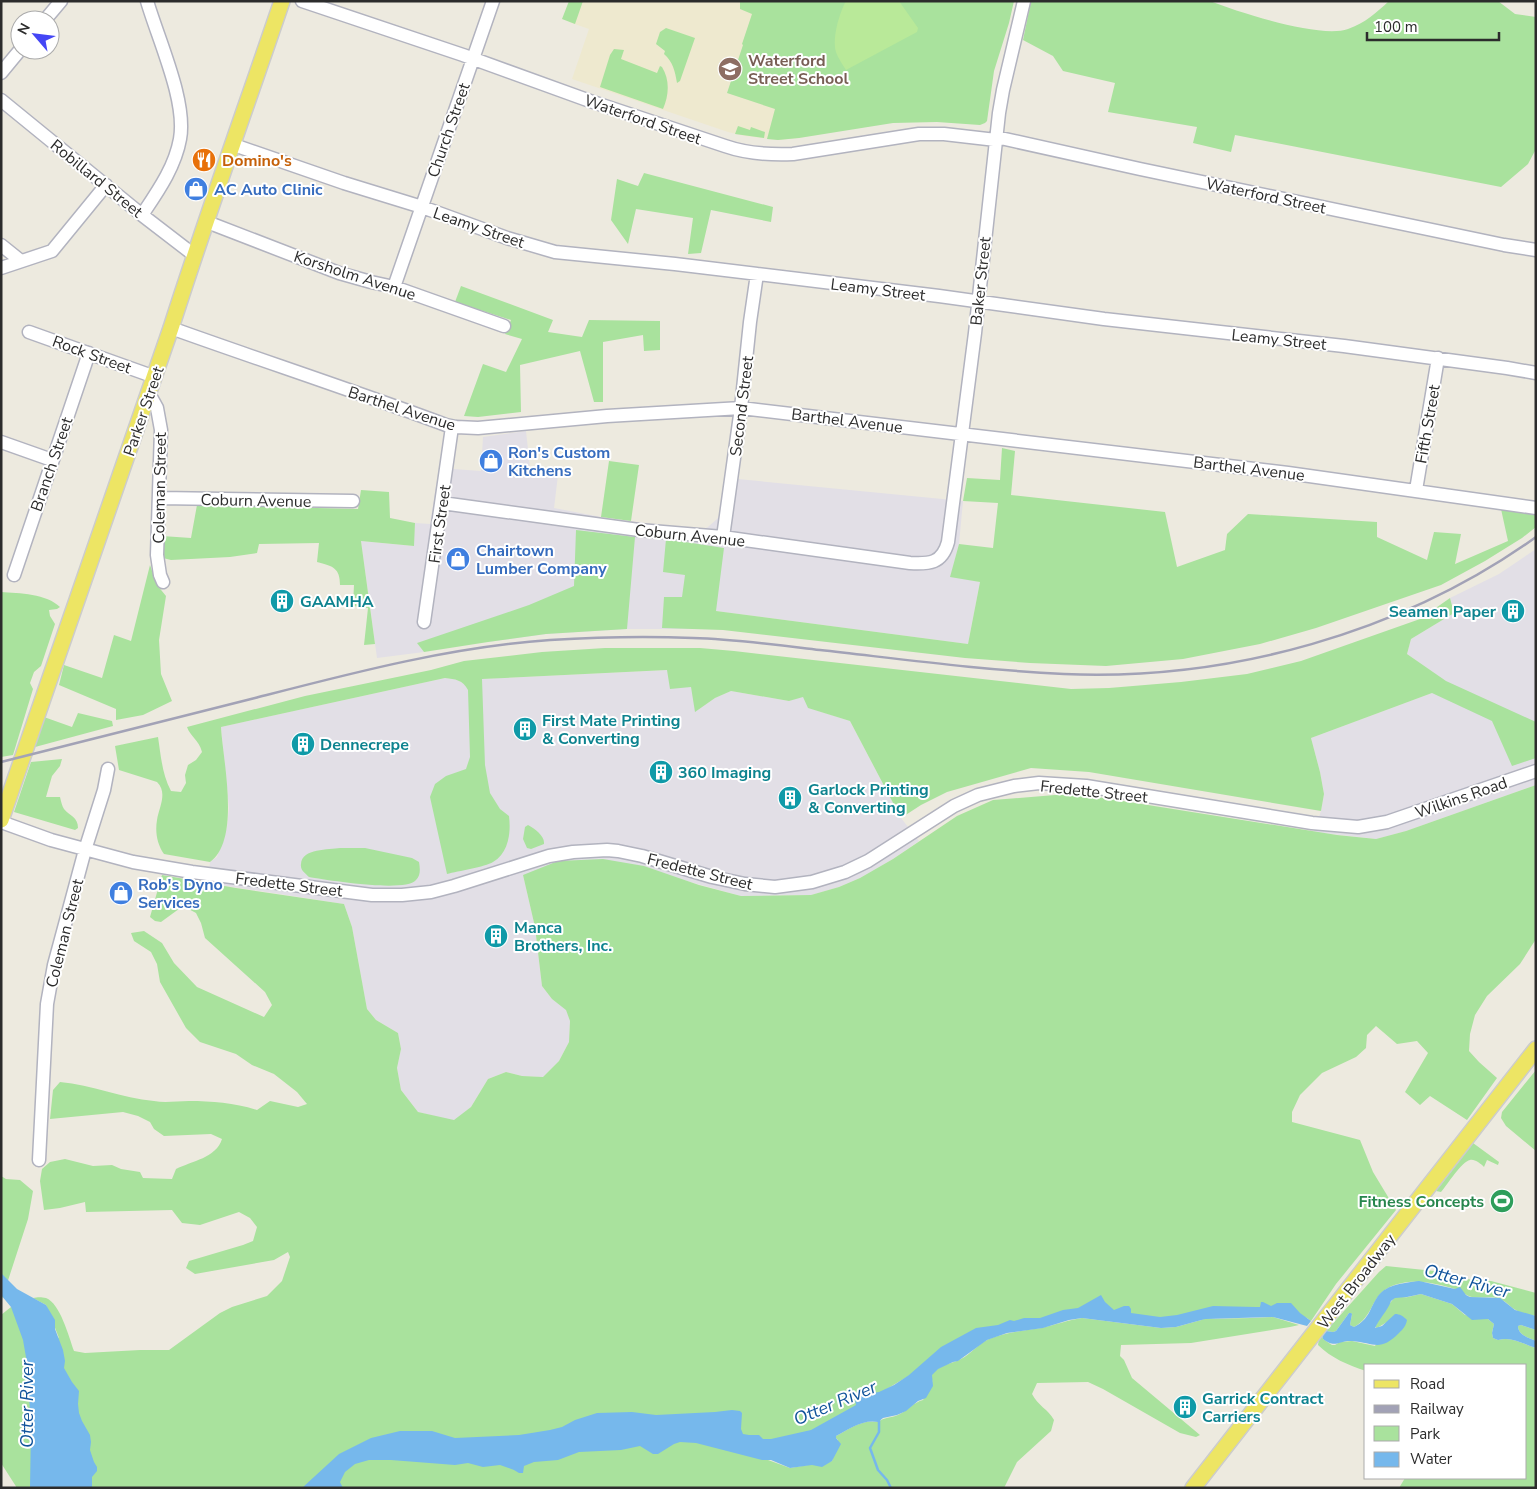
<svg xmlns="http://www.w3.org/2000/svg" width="1537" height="1489" font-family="'Nunito Sans',sans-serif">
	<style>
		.industrial { fill: #e2dfe6 }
		.education { fill: #eee9cf }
		.green { fill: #a9e29d }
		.pitch { fill: #b9e999 }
		.water { fill: #76b8ec }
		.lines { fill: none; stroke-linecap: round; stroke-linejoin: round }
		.stream { stroke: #76b8ec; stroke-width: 2.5 }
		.minor-casing { stroke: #b2b3bf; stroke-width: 15 }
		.major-casing { stroke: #ccc; stroke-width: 18 }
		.minor { stroke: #fff; stroke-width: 12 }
		.major { stroke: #ede564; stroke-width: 15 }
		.rail { stroke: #a2a2b6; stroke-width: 2.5 }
		.labels { text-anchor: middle; stroke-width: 4; stroke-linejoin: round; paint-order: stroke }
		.education-label { font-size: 16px; font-weight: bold; fill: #785e54; stroke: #fff; text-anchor: start }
		.street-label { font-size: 16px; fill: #2c2c2c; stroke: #fff }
		.food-label { font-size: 16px; font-weight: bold; fill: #c56008; stroke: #fff; text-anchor: start }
		.shop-label { font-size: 16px; font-weight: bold; fill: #366cbe; stroke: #fff; text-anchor: start }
		.culture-label { font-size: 16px; font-weight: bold; fill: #0d838f; stroke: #fff; text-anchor: start }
		.leisure-label { font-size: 16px; font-weight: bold; fill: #27864d; stroke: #fff; text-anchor: end }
		.water-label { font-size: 18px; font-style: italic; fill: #11549b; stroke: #fff }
	</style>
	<rect width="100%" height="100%" fill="#edeadf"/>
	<path class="industrial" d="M526,431L530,468L559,467L554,508L601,517L700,531L708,527L717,519L723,509L727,478L963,501L959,544L951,575L980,582L968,644L716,611L714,629H627L546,634L488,642L418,644L424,652L377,658L361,541L413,546L415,523L430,524L439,468L481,471L483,437Z
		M1536,549V785L1406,831L1376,839L1314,832L1321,811L1324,794L1320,772L1311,738L1432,693L1445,681L1407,654L1411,639L1454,613L1450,598L1499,574Z
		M668,670L691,687L696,711L715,698L731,691L789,701L803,696L809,708L850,721L901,818L919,841L893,859L860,878L839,887L811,895L741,896L676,878L523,875L535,927L542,986L552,999L566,1009L570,1021L569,1042L559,1061L543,1077L522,1076L506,1072L488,1079L471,1107L454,1121L418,1112L401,1090L397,1068L401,1049L398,1033L376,1020L367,1009L352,927L344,904L208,883L210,862L217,857L227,827L229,808L221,727L445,678L455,679L465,684L481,679Z"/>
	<path class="education" d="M577,1H914L832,132L799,138L778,140L745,136L728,132L572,79L589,29L569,22Z"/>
	<path class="green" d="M569,1H583L575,24L562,19Z
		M740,1H1014L1009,23L994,71L987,121L985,123L980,125L937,122L893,123L799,138L778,140L767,139L775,109L727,93L743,45L742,44L752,14L740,9Z
		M1031,1H1210C1238,12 1320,39 1348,29C1365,23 1376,13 1389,1H1498L1515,14L1536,17V149L1528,164L1501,187L1235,135L1231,152L1193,143L1197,127L1108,112L1115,83L1063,71L1053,56L1023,40Z
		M666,28L695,38L680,81L677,83C675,71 673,62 664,54L665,51L656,44L660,32Z
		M614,49L624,50L621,59L657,73L660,66L662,67C670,80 669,95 663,109L600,87L610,55Z
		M738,126L750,130L751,127L765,132L764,138L735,134Z
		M644,173L773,207L771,222L711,210L701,253L688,254L693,218L636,209L628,244L611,220L617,179L638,186Z
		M461,286L553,320L548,332L582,337L589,320L660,321V350L644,351L643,335L603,342V402H594L580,351L520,365L521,412L478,417L464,416L483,364L506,372L522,339L505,334L511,320L455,302Z
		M1002,448L1015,451L1011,495L1165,512L1177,567L1225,550L1227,534L1248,514L1377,522V537L1427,560L1434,532L1461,534L1455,564L1508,541L1501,509L1536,513V527L1522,538L1485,561L1441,585L1316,628L1260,644L1183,659L1106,666L1030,663L965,658L723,630L662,628L664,597H682L685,575L663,572L666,539L724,548L716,611L968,644L980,582L950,577L959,544L993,548L998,503L963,501L967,478L1000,480Z
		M609,461L639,465L631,521L601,517Z
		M361,490L389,492L390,518L415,523L414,546L361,541L375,644L364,645L368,608L353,606L354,585H340C340,568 333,566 317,562L319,543L259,544L257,553L230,557L171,560L163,558L162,536L191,538L197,505L358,509Z
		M576,530L635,537L627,629L546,634L488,642L424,652L417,643L529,605L574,586Z
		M150,565L157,585L166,596L159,640L161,674L172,701L143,715L116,720V709L59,685L64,665L102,678L114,635L131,641Z
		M1,592C19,593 47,594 60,607L57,609L49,610L50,616L55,624L41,666L34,672L30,683L33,689L13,755L1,757Z
		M1450,598L1454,613L1411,639L1407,654L1446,681L1536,722V758L1512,766L1492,721L1432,693L1311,738L1320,772L1324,794L1321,811L1089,772L1031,768L947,792L921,805L901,818L850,721L808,708L803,697L789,701L731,691L715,698L695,712L691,687L670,689L667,670L482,679L485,765L490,793L500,809L509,816C511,832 509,853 493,862C485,867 458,871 447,874L430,797L435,784L446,776L466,769L470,757L468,690C463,680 455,679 445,678L221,727C223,762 241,839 210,862L164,854C157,844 155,832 157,820C159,807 168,793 157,782L119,770L115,746L158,737C161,756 162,774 171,791L181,792L186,783L185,775L188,765L196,760L202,752C199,740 190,736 187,727L305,696L431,670L464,661L542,652L605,648H700L734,651L1071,689L1109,688L1181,682L1247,674L1301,661L1420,619Z
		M78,713L112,721L113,726L35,747L44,717L72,727Z
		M62,759L60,766L52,776L46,797H60C61,801 62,806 64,809C70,816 78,817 78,828L75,830L14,812L31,762Z
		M1536,785V939L1520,964L1487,996L1475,1015L1470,1034L1469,1051L1479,1062L1497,1078L1467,1120L1430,1096L1420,1105L1405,1092L1428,1053L1417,1041L1397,1044L1376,1026L1367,1035L1366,1048L1356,1057L1322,1073L1300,1095L1292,1112V1122L1360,1140L1373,1172L1396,1210L1336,1284L1311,1321L1307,1318L1279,1311L1170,1323L1104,1314L987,1329L768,1460L790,1468L832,1461L838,1440L835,1437L836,1436C849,1429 862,1419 878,1422C884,1417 891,1418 898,1415C907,1411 914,1402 923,1400C926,1395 931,1388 932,1383C933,1379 930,1376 933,1372C940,1364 952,1364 961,1359C971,1354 978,1344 989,1339C1005,1332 1023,1331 1041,1328C1055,1325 1068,1320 1082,1318L1161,1328L1176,1327L1205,1319L1251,1318L1273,1317L1299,1325L1290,1327L1191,1343L1121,1345L1120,1356L1124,1360L1132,1378L1200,1435L1196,1437L1180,1433L1103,1389L1088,1382L1037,1383L1032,1394C1038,1406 1048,1409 1054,1420L1051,1431L1017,1462L1004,1488H17L1,1463V1315L11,1307L59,1338L46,1305L33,1298C38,1297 41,1297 46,1298C60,1303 69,1337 74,1351L85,1353L140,1350H169L220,1313L232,1307L267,1296L282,1281L290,1257L288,1252L274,1260L195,1274L186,1268L189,1261L243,1245L253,1241L257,1227L250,1218L239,1212L200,1225L182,1223L172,1210L86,1212L85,1202L60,1208L44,1210L40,1181L42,1169L50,1162L65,1159L93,1166L112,1165L121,1169L140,1172L143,1178L172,1179L176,1169C192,1161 216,1158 222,1139L211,1134L164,1136L154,1129L150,1122L138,1116L123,1112L50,1119L53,1090L60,1082C92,1085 122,1098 154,1101C165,1103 177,1101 189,1101C212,1101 235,1103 257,1110L270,1101L298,1107L307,1104L297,1092L274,1074L252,1065L236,1054L200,1042L186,1028L160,982L157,964L151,952L134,941L131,933L144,931L162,943L174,963L197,987L264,1017L272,1005L265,992L205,938L201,923L196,913L183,906L161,922L155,921L150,917L162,875L236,888L344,904L352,927L367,1009L376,1020L398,1033L401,1049L397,1068L401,1090L418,1112L454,1120L471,1107L488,1079L506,1072L522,1076L543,1077L559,1061L569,1042L570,1021L566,1010L552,999L542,986L535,927L523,875L558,861L603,859L644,866L699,885L741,896L811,895L839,887L860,878L893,859L957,816L993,800L1055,795H1085L1337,835L1376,839L1406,831Z
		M528,825C535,829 545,836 544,844L531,849L527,848L523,839L525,827Z
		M340,848H365L412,858L419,862C420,868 421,875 416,880C405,893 327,880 309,877C305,873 300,870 301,864C302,848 329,850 340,848Z
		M1536,1070V1151L1506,1126L1501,1118L1502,1112Z
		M1473,1143L1499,1162L1498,1165L1487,1160L1484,1167C1481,1164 1475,1159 1470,1160C1462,1161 1447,1185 1441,1192L1436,1191Z
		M1,1176L6,1179L20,1180L33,1191L28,1219L1,1302Z
		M1386,1266L1444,1272L1465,1279L1491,1281L1536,1293V1316C1529,1315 1520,1313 1514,1309C1510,1307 1507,1302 1502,1300C1493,1295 1482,1299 1472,1297C1466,1296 1462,1291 1455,1289C1434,1283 1409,1277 1388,1288C1371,1297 1373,1317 1354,1327L1350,1325L1352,1314L1349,1313L1336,1331L1333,1332L1326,1331L1379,1272Z
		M1421,1294L1452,1304L1465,1315L1488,1319L1494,1324L1492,1333L1493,1338L1498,1340C1512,1336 1523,1344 1536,1348V1488H1399L1405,1478H1526V1365H1366V1371C1348,1365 1331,1358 1318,1345L1319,1338L1322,1335L1323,1339L1332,1345H1335L1340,1342L1352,1341L1375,1346L1387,1322L1377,1328L1375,1327C1378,1321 1391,1299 1396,1297C1400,1296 1404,1298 1408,1297C1412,1296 1417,1295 1421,1294Z
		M1521,1325L1536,1330V1341C1529,1338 1518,1335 1518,1326Z"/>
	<path class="pitch" d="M846,1H899L918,28L917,32L846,70C843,65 838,58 836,52C832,38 839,14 846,1Z"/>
	<path class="water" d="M1,1273L17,1289L46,1305L55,1320V1329L63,1350L65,1361L64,1368L72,1382L79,1391L78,1404L79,1413L82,1421L90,1435L91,1442L90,1450L94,1462L97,1467V1471L92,1477V1488H30L31,1427L27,1363L23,1340L11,1307L1,1295Z
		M1419,1281L1455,1289L1460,1287L1466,1295L1470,1297L1500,1298L1515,1310L1536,1316V1330L1521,1325L1518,1326C1518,1335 1529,1338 1536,1341V1348C1523,1344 1512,1336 1498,1340L1493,1338L1492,1333L1494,1324L1488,1319L1472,1320L1452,1304L1421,1294L1407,1297L1395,1298L1391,1301C1388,1310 1379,1319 1375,1328L1382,1326L1395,1314C1400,1314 1403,1316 1407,1320C1406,1326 1403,1329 1399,1333C1380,1352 1375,1343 1352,1341C1338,1340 1336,1349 1323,1339L1322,1335L1326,1331L1333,1332L1336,1331L1349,1313H1351L1352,1314L1350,1325L1354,1327C1370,1319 1369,1309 1378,1296C1387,1284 1405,1283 1419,1281Z
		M1101,1295L1105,1302L1114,1310L1124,1306H1129L1131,1309V1313L1160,1317L1177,1315L1213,1306L1256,1307H1260L1261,1302H1263L1271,1306L1277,1303H1291L1300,1313L1311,1321L1307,1326L1273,1317L1205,1319L1176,1327L1161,1328L1082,1318L1069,1320L1043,1328L1007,1333L987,1340L958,1361L953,1362L938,1369L932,1375L933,1386L926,1398L918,1401L906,1411L897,1415L883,1418L878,1422C863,1419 849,1429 836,1436V1438L841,1444L832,1461L822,1467L812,1465L790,1468L771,1460H762L696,1443L680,1442L674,1444L658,1454H653L640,1446L621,1450L579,1452L558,1460L534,1462L524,1466L523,1473H519L514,1470L500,1465L483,1467L468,1463L455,1465L391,1460H369L355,1464L345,1472L340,1482L343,1488H302L339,1454L371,1438L400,1431H432L455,1438L519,1435L550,1430L562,1427L575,1420L597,1413L632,1412L656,1415L715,1412L732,1410L740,1411L742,1413L741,1429L743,1434L749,1435H759L763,1439H771L811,1430L856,1405L855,1399L856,1394L861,1392L867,1394L879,1392L894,1385L909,1375L941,1347L976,1328L998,1325L1010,1320L1014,1321L1024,1318H1040L1063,1310L1078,1308Z"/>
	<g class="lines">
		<path class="stream" d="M879,1418V1432L870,1448L878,1470L887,1480L891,1488"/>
		<g class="minor-casing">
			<path id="minor" d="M302,1L463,55L590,101L725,146C748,154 770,155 793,154L919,134H944L996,140
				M45,20L61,1
				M1,73L20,50
				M1,100L142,215L194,255
				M996,137L1140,169L1504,245L1536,250
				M234,145L344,183L422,207L507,238L555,252L675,264L939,296L1104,319L1344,346L1507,368L1536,373
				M142,215C158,191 175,167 180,139C187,101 158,39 147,1
				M207,222L339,273L371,282L394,287L504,326
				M1,245L21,261
				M1,268L52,251L106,185
				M394,287L493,1
				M171,328C263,361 355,391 446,425L456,427L478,428L607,416L741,408L1288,473L1536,508
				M29,332L155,377
				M148,396L152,399L157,408L161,430L157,555L160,575L163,582
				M1,442L52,460
				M1416,490L1438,358
				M160,498L353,501
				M442,503L639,530L723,537L910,563C929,564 942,564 948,542L975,333L999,113L1003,90L1024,1
				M723,537L741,408L750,322L757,274
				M14,575L89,353
				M424,622L452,427
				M1,822L51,840L133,862L192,872L372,895H402L431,892L454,886L549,856L573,852L607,850L618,851L642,856L712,877L745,884L775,887L812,882L845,872L868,861L954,806L978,795L1014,786L1039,783L1086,786L1312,823L1358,827L1387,822L1536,771
				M39,1160L47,1004L54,965L85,850L104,790L108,769"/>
		</g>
		<g class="major-casing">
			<path id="major" d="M1,820L171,328C206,218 245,110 282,1
				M1193,1488L1536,1049"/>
		</g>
		<use href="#minor" class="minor"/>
		<use href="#major" class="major"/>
		<path class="rail" d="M1,762C86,740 171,719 255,698C352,673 450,647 550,640C598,637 646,636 693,638C735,639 778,645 820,650C901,659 982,670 1064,674C1229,681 1402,633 1536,537"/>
	</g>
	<defs>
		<g id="school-disc" transform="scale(1.25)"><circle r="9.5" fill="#8d6e63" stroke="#fff"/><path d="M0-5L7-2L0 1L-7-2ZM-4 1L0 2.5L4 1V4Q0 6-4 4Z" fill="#fff"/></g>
		<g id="restaurant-disc" transform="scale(1.25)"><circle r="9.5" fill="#e8710a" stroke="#fff"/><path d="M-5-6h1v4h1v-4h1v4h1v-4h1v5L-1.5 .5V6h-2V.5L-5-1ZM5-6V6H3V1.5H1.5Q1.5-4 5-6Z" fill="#fff"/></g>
		<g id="shop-disc" transform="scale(1.25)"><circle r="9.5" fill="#3f7fe0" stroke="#fff"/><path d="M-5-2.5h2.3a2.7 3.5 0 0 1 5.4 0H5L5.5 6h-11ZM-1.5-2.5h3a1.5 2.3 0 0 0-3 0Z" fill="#fff"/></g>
		<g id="building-disc" transform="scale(1.25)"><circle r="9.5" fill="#0f9aa8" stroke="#fff"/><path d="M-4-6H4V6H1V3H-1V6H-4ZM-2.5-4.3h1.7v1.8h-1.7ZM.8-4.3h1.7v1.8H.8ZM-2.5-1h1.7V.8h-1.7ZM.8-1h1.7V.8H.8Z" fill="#fff"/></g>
		<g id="stadium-disc" transform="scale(1.25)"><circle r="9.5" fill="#2e9e5b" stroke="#fff"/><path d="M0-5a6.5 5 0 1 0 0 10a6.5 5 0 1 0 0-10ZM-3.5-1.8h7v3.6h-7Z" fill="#fff"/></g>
	</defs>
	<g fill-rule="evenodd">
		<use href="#school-disc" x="730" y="69"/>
		<use href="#restaurant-disc" x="204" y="160"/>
		<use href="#shop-disc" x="196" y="189"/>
		<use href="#shop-disc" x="491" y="461"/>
		<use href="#shop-disc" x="458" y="559"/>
		<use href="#building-disc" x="282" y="601"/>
		<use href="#building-disc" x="1513" y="611"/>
		<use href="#building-disc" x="525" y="729"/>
		<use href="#building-disc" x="303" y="744"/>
		<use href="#building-disc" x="661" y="772"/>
		<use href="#building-disc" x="790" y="798"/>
		<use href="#shop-disc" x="121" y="893"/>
		<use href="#building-disc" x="496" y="936"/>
		<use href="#stadium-disc" x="1502" y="1201"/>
		<use href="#building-disc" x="1185" y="1407"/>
	</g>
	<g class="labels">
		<g class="education-label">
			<text x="748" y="66">Waterford<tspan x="748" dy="18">Street School</tspan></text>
		</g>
		<g class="street-label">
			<text transform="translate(643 119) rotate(19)" y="6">Waterford Street</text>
			<text transform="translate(448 130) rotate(-71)" y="6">Church Street</text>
			<text transform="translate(97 178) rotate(39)" y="6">Robillard Street</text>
			<text transform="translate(1266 195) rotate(12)" y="6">Waterford Street</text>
			<text transform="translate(479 227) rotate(19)" y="6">Leamy Street</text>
			<text transform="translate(355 275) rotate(18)" y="6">Korsholm Avenue</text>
			<text transform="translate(980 281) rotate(-84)" y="6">Baker Street</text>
			<text transform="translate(878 289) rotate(7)" y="6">Leamy Street</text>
			<text transform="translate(1279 339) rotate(6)" y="6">Leamy Street</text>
			<text transform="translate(92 354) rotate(20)" y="6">Rock Street</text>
			<text transform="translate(741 406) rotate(-83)" y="6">Second Street</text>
			<text transform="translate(402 408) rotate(18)" y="6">Barthel Avenue</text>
			<text transform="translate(143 411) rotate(-71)" y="6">Parker Street</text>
			<text transform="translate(847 420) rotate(7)" y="6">Barthel Avenue</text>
			<text transform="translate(1427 424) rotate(-80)" y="6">Fifth Street</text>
			<text transform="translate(51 464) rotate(-71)" y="6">Branch Street</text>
			<text transform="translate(1249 468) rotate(7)" y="6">Barthel Avenue</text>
			<text transform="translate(159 488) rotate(-89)" y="6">Coleman Street</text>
			<text transform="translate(256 500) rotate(1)" y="6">Coburn Avenue</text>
			<text transform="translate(439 524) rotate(-82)" y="6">First Street</text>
			<text transform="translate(690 535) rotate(6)" y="6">Coburn Avenue</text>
			<text transform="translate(1094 791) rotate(6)" y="6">Fredette Street</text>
			<text transform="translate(1461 797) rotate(-19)" y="6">Wilkins Road</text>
			<text transform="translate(700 871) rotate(14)" y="6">Fredette Street</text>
			<text transform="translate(289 884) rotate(7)" y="6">Fredette Street</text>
			<text transform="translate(64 933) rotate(-76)" y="6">Coleman Street</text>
			<text transform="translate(1356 1281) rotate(-52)" y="6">West Broadway</text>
		</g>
		<g class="food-label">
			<text x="222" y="166">Domino's</text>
		</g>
		<g class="shop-label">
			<text x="214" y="195">AC Auto Clinic</text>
			<text x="508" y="458">Ron's Custom<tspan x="508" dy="18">Kitchens</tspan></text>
			<text x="476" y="556">Chairtown<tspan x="476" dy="18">Lumber Company</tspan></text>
			<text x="138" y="890">Rob's Dyno<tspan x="138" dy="18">Services</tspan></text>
		</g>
		<g class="culture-label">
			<text x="300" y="607">GAAMHA</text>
			<text x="1496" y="617" text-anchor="end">Seamen Paper</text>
			<text x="542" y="726">First Mate Printing<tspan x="542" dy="18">&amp; Converting</tspan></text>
			<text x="320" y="750">Dennecrepe</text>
			<text x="678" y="778">360 Imaging</text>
			<text x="808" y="795">Garlock Printing<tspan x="808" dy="18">&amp; Converting</tspan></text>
			<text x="514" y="933">Manca<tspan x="514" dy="18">Brothers, Inc.</tspan></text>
			<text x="1202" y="1404">Garrick Contract<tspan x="1202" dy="18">Carriers</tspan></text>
		</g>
		<g class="leisure-label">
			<text x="1484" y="1207">Fitness Concepts</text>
		</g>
		<g class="water-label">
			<text transform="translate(1467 1281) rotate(15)" y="6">Otter River</text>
			<text transform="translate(835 1403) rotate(-23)" y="6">Otter River</text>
			<text transform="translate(27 1404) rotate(-90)" y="6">Otter River</text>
		</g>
	</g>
	<rect width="1537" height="1489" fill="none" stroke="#2c2c2c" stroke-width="5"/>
	<rect x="1364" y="1364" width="162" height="115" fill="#ffffff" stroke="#ababab"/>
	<rect x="1374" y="1380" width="25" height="8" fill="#ede564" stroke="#ababab"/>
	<text x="1410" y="1389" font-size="15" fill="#2c2c2c">Road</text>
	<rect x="1374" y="1405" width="25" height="8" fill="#a2a2b6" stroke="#ababab"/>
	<text x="1410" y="1414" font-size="15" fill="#2c2c2c">Railway</text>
	<rect x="1374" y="1426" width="25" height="15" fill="#a9e29d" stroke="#ababab"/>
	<text x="1410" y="1439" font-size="15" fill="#2c2c2c">Park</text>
	<rect x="1374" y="1452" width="25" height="15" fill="#76b8ec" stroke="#ababab"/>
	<text x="1410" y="1464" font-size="15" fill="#2c2c2c">Water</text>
	<g transform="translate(35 35) rotate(298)"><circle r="24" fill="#ffffff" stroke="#ababab"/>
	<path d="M0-4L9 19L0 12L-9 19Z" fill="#4446f5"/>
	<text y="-8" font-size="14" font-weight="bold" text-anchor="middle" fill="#2c2c2c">N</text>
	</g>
	<path d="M1367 32v8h132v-8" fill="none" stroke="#2c2c2c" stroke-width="2.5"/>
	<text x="1374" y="32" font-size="15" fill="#2c2c2c" stroke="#ffffff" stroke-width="4" paint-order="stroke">100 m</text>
</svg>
